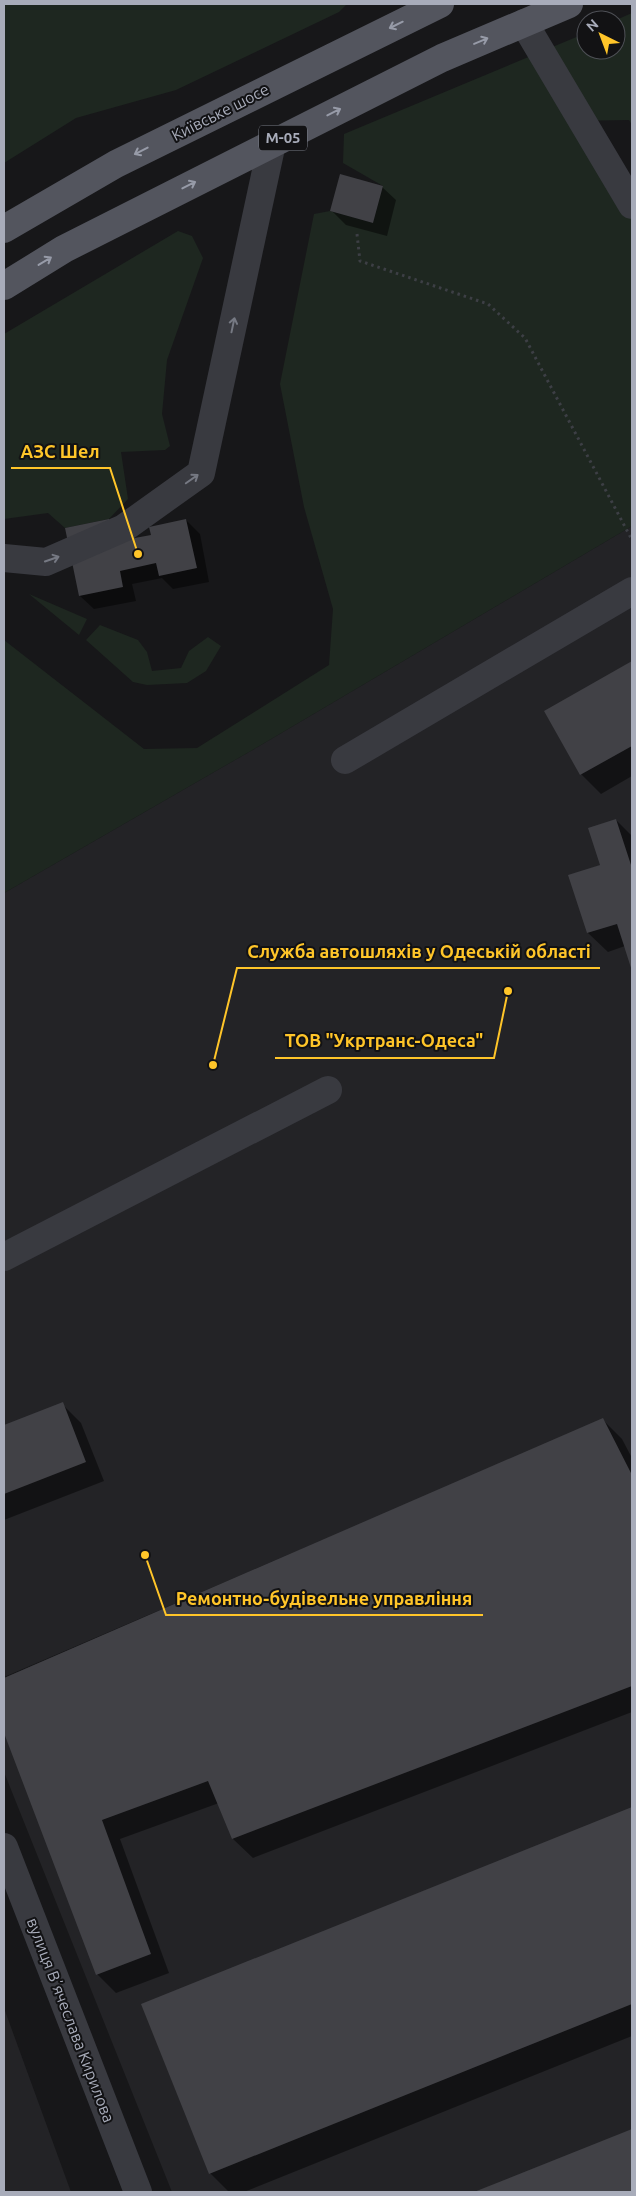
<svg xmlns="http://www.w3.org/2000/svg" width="636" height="2196" font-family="Ubuntu,sans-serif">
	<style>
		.built { fill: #232326 }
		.green { fill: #1e2720 }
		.shadow { fill: #0007 }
		.building { fill: #414146 }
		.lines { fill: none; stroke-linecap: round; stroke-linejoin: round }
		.path { stroke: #3d3f45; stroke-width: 3; stroke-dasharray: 2.5 4; stroke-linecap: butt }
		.minor { stroke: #393a40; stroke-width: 28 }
		.major { stroke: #53555e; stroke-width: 28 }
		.oneway { stroke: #979ba8 }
		.oneway2 { stroke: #767983 }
		.labels { text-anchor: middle; stroke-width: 4; stroke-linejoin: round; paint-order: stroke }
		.shield { fill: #121214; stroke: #7b7e88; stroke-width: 1 }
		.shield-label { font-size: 15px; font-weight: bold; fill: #a8acba }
		.street-label { font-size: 16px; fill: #a8acba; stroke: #121214 }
		.leader { fill: none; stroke: #ffc529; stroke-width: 2 }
		.callout-dot { fill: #ffc529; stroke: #121214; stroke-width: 2 }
		.callout-label { font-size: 18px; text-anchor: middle; font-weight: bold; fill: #ffc529; stroke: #121214; stroke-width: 4; stroke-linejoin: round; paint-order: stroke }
	</style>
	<rect width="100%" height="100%" fill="#171719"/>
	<path class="built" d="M632,526V2192H172L4,1772V1678L332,1536L4,1677V893L261,745Z
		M4,2008L71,2192H4Z"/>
	<path class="green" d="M4,4H347L339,12L176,90L76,118L4,163Z
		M632,13V125L629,120L569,121L632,198V526L261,745L4,893V640L144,749L197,748L329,665L333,609L304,507L280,384L314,214L330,211L373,223L383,186L343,163L344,134L586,33V50H616V20Z
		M178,231L192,236L203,258L167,360L162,414L170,446L165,450L121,452L128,499L109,519L65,528L48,513L4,519V334Z
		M29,594L87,619L79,635Z
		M100,625L138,640L147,652L152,671L181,668L189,651L208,637L221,646L206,671L187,683L147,685L133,682L86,640Z"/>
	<path class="shadow" d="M382,187L396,200L387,236L346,225L332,211Z
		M186,520L200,534L209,582L173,589L162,578L132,584L136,601L94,609L80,596L124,541L152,536Z
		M632,662V776L601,794L581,774L546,711Z
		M616,820L632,836V968L625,946L608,952L588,933L570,876L601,865Z
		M62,1404L81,1423L104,1481L4,1520V1426Z
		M603,1420L622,1439L632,1458V1712L253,1858L233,1839L219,1803L120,1839L169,1973L116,1993L97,1974L4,1729V1680Z
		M632,1808V2036L244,2192H229L210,2173L143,2005Z
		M632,2130V2192H477Z"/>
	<path class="building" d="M340,174L383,186L373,223L330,211Z
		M109,519L113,542L151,535L149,527L186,519L197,568L159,576L156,563L120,571L123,587L79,596L65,528Z
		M632,661V746L580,775L544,711Z
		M616,819L632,868V971L617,924L587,933L568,875L600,865L588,828Z
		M63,1402L86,1462L4,1494V1425Z
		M603,1418L632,1475V1686L232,1839L208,1781L102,1820L151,1954L96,1975L4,1733V1678Z
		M632,1807V2004L209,2174L141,2004Z
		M632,2129V2192H474Z"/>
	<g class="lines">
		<path class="path" d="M357,234L360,261L488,304L525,338L632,540"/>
		<path class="minor" d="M524,23L632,205
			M4,558L46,562L124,528L201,473L272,143
			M345,760L632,591
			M4,1257L328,1090
			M4,1847L138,2192"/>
		<path class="major" d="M4,229L116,164L440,4
			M4,286L64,249L442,58L569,4"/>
	</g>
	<defs><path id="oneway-shaft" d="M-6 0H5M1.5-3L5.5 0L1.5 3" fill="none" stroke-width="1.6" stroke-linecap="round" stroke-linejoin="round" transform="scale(1.25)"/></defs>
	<g class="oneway">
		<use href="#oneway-shaft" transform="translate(396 25) rotate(154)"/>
		<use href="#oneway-shaft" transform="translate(481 41) rotate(-23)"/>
		<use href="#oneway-shaft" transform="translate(334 112) rotate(-27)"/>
		<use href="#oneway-shaft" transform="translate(141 151) rotate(153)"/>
		<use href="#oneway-shaft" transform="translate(189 185) rotate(-27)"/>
		<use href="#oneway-shaft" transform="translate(45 261) rotate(-31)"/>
	</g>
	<g class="oneway2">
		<use href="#oneway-shaft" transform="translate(233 325) rotate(-78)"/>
		<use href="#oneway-shaft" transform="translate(192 479) rotate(-35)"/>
		<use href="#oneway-shaft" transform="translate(52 559) rotate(-19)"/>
	</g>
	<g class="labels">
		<rect class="shield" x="259" y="125.5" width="48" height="25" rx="4"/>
		<g class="shield-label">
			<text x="283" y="143">М-05</text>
		</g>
		<g class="street-label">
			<text transform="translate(220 112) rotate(-27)" y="6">Київське шосе</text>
			<text transform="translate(71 2020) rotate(69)" y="6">вулиця Вʼячеслава Кирилова</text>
		</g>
	</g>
	<path class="leader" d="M138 554L110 468H11M213 1065L237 968H600M508 991L494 1058H275M145 1555L166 1615H483"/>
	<g class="callout-dot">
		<circle cx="138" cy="554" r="5"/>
		<circle cx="213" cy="1065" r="5"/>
		<circle cx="508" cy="991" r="5"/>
		<circle cx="145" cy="1555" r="5"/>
	</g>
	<g class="callout-label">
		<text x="60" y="458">АЗС Шел</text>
		<text x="419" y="958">Служба автошляхів у Одеській області</text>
		<text x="384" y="1047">ТОВ "Укртранс-Одеса"</text>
		<text x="324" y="1605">Ремонтно-будівельне управління</text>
	</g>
	<rect width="636" height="2196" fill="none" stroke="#a8acba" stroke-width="10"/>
	<g transform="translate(601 35) rotate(318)"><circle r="24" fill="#121214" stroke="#4e5056"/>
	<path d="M0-4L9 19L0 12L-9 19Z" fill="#ffc529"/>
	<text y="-8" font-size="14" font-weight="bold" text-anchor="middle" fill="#a8acba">N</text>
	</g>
</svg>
